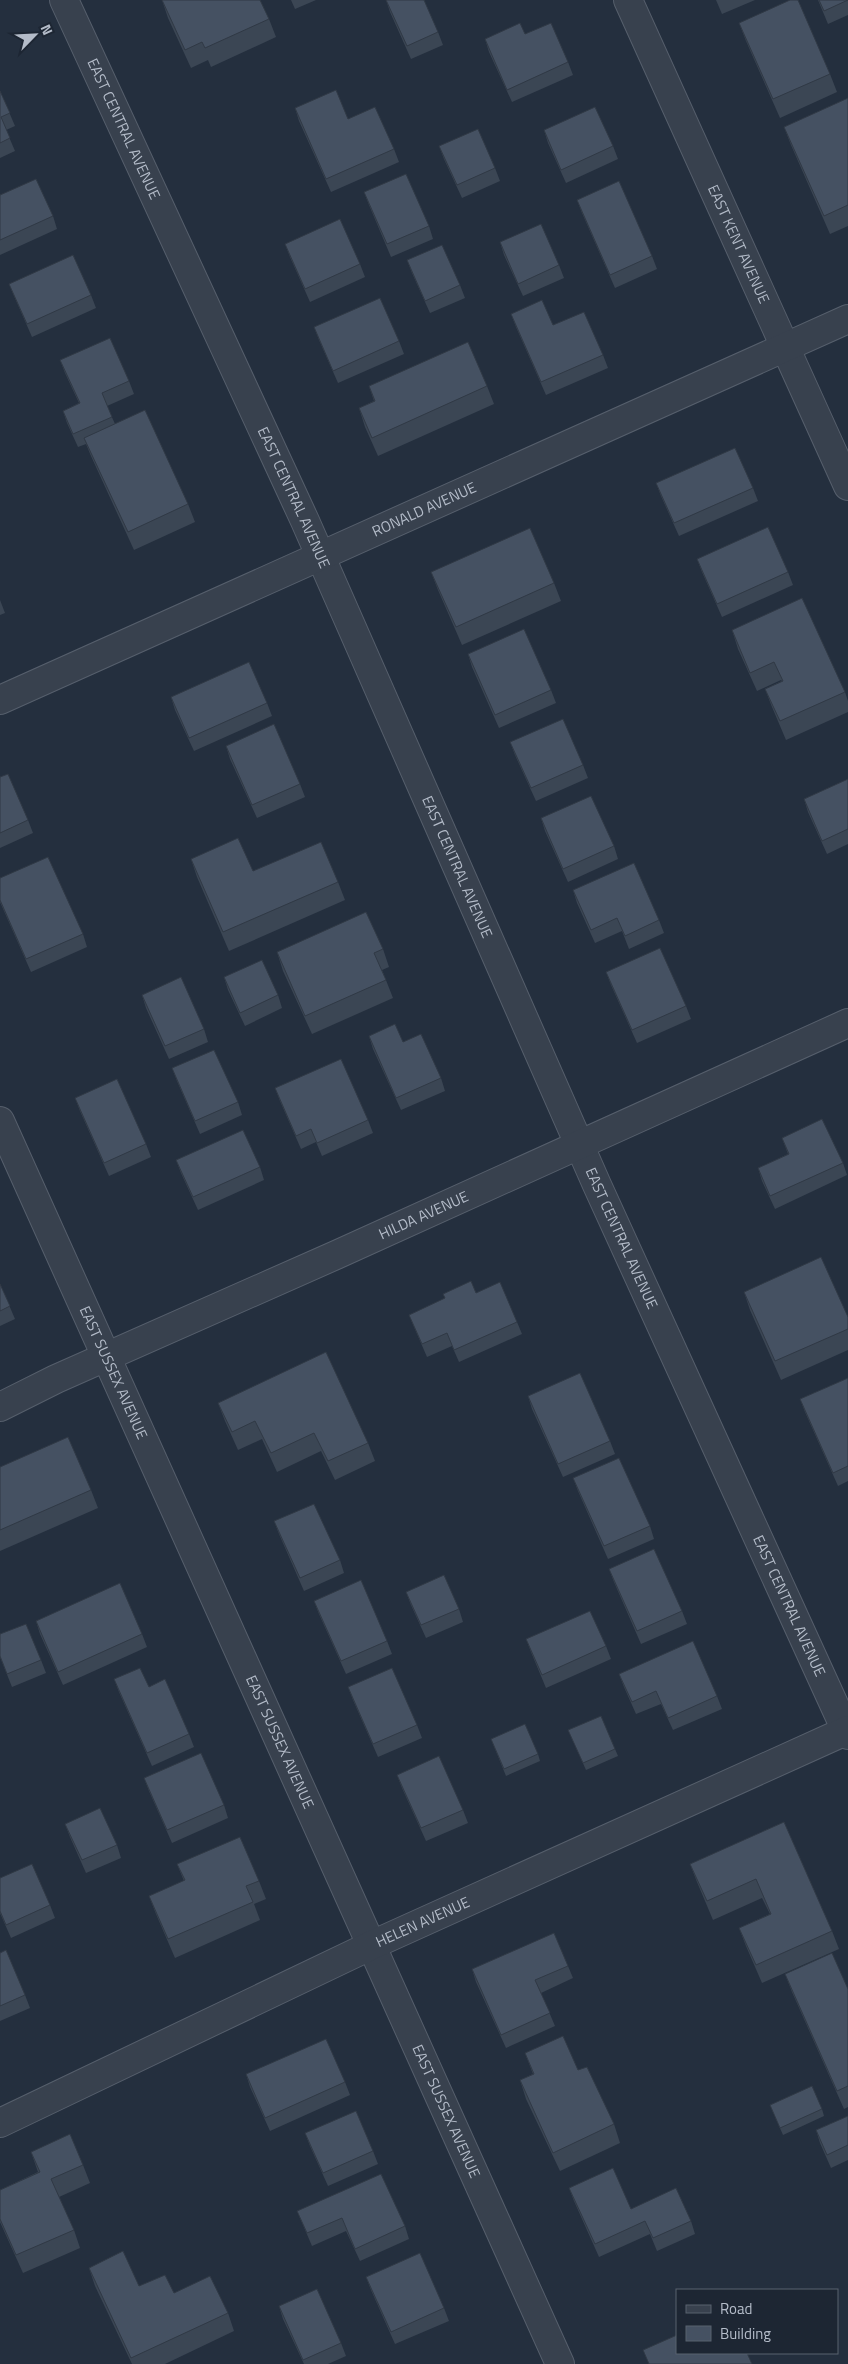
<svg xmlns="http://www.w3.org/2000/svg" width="848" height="2364" font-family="'Titillium Web',sans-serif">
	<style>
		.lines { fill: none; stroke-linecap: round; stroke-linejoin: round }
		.minor-casing { stroke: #565f6c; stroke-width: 30 }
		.minor { stroke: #38414e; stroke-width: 28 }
		.wall { fill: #3b4654 }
		.building { fill: #455162; stroke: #303945 }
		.labels { text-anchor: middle; stroke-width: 5; stroke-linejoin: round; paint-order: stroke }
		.street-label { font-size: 15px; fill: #b4bcc9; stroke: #1d2633 }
	</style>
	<rect width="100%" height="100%" fill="#242f3e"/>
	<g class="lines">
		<g class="minor-casing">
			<g id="minor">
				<path id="s1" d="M64,0L305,521L597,1185L848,1735"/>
				<path id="s2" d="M628,0L848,486"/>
				<path id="s3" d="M0,700L848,319"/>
				<path id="s4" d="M0,1121L560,2364"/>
				<path id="s5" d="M0,1407L56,1379L336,1255L848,1023"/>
				<path id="s6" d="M0,2123L372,1945L848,1730"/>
			</g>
		</g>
		<use href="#minor" class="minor"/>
	</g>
	<path class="wall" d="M162,0L269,19L276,37L211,67L208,60L191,68L168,18Z
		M291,0H316L295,9Z
		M386,0L438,32L443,45L411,59L390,12Z
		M716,0H755L722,14Z
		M818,0H848V15L828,24Z
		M739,23L830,74L837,92L780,118L746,41Z
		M525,34L568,62L573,75L512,102L489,52L485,39Z
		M0,91L15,126L6,130L15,151L0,158Z
		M848,98V226L830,234L791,145L784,127Z
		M295,108L348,119L394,149L399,162L331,192L299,121Z
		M544,130L613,146L618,159L566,183L548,143Z
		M439,146L495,168L500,181L462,198L444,159Z
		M364,192L429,226L433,239L391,257L369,205Z
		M0,195L53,216L57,229L0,255Z
		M577,200L652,256L657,269L615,288L582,213Z
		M500,242L559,265L564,278L523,296L504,255Z
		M285,244L360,264L365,277L310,302L290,257Z
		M407,260L460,285L465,298L430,313L412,273Z
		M9,284L91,295L96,308L32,337L14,296Z
		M511,314L603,355L608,368L546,395L516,327Z
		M314,327L399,341L404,354L338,383L319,340Z
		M60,360L129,381L134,394L107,406L115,424L188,504L195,522L134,550L91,456L86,444L78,447L67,423L63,411L79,403L65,373Z
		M369,386H487L494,404L378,456L365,427L359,408L374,401Z
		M656,483L753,488L758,501L679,536L661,496Z
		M697,559L788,572L793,585L722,617L702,572Z
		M431,572L554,583L561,601L462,645L438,590Z
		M0,600L5,613L0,615Z
		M732,630L845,692L848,701V712L786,740L772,707L765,689L782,681L781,680L757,691L738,649Z
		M468,654L551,690L556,703L499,728L472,667Z
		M171,697L267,703L272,716L194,751L175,710Z
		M510,742L583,765L588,778L536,801L515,755Z
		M226,746L300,784L305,797L257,818L230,759Z
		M0,777L28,820L33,833L0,848Z
		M848,779V844L827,854L808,812L804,799Z
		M541,818L614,846L618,859L568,882L545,831Z
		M191,859L253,871L338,882L345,900L229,951L197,877Z
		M0,878L83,934L87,947L31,972L0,902Z
		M573,890L659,920L664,933L629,949L622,931L595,943L577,903Z
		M383,949L389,967L382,970L393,998L312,1034L283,971L277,952Z
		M606,972L686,1006L691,1019L637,1043L611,985Z
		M224,977L278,995L282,1008L245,1026L228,990Z
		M142,995L204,1029L208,1042L169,1059L146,1008Z
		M369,1036L403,1042L441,1078L445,1091L401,1110L373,1049Z
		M172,1068L238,1102L242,1115L200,1134L177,1081Z
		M275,1088L368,1120L373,1133L322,1156L316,1142L301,1149L280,1101Z
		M75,1098L146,1144L151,1157L109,1176L80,1111Z
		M782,1138L843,1163L847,1175L775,1209L762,1181L758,1168L788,1154Z
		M176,1160L260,1167L264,1180L198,1210L181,1173Z
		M0,1284L15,1319L0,1326Z
		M744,1292L848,1317V1350L781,1380L750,1310Z
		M476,1293L517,1322L522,1334L459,1362L452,1346L427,1357L414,1327L409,1315Z
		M848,1378V1481L838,1486L805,1412L800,1399Z
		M528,1396L610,1441L615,1454L563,1477L532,1409Z
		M218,1403L368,1443L375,1461L335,1480L321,1451L277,1472L262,1439L238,1450L225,1421Z
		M0,1467L91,1490L98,1508L0,1551Z
		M573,1478L650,1526L654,1539L608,1559L578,1491Z
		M274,1521L340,1560L344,1573L304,1591L279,1534Z
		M609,1569L682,1611L687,1624L641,1644L614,1582Z
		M406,1592L459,1609L463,1622L426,1638L411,1605Z
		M314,1601L387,1641L392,1654L346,1674L319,1614Z
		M36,1621L142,1634L147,1647L63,1685L40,1634Z
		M0,1634L41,1660L46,1673L12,1687L0,1657Z
		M526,1639L606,1646L611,1659L546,1688L531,1652Z
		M619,1674L717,1696L722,1709L673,1730L661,1704L636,1714L624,1687Z
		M114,1679L149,1687L189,1734L194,1747L152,1766L119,1692Z
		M348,1687L417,1725L422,1738L378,1757L353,1700Z
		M568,1730L615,1749L618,1756L586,1770Z
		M491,1739L538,1754L540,1761L506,1776Z
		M397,1775L463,1810L468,1823L426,1841L402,1788Z
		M144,1778L224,1805L228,1818L172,1843L149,1791Z
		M784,1822L832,1931L839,1949L762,1983L746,1946L739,1928L770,1914L762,1898L713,1920L697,1882L690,1864Z
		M65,1824L117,1845L121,1858L86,1873L70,1837Z
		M177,1864L259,1881L266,1899L254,1904L260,1920L175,1958L156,1914L149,1896L184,1881Z
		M0,1878L50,1905L55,1918L11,1938L0,1913Z
		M0,1953L25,1995L30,2008L0,2021Z
		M568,1966L573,1978L541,1993L555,2026L506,2048L476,1982L472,1969Z
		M785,1974L848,1989V2107L844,2109L792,1992Z
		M525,2053L578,2070L614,2124L620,2143L560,2171L526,2099L520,2080L533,2074Z
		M246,2074L345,2082L350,2095L270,2131L250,2087Z
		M770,2105L822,2109L824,2116L783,2135Z
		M848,2116V2160L831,2168L820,2143L816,2130Z
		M305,2133L373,2151L378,2164L328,2186L310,2146Z
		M31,2152L83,2165L90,2183L59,2197L74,2230L80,2248L23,2273L0,2222V2190L38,2172Z
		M569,2188L631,2209L691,2221L695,2234L657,2251L650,2234L599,2257L574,2201Z
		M297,2211L405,2226L409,2239L360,2261L346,2231L312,2246Z
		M89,2268L139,2286L174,2293L228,2313L234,2331L165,2364H132L95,2286Z
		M366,2277L444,2308L449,2321L395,2344L371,2290Z
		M279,2306L341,2343L346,2356L328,2364H304L283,2319Z"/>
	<path class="building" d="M162,0H260L269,19L205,48L202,42L185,50Z
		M386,0H424L438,32L407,46Z
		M790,0H798L830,74L773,99L739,23Z
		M819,0H848L824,11Z
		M520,23L525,34L551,23L568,62L507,90L485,39Z
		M336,90L348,119L375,107L394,149L326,179L295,108Z
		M0,91L10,113L1,117L10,138L0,143Z
		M848,98V205L824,216L784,127Z
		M595,107L613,146L561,170L544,130Z
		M478,129L495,168L457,185L439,146Z
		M406,174L429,226L387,244L364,192Z
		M36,179L53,216L0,240V195Z
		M619,181L652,256L610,275L577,200Z
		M340,219L360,264L305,289L285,244Z
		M541,224L559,265L518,284L500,242Z
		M442,245L460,285L425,301L407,260Z
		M73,255L91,295L27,324L9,284Z
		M380,298L399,341L333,371L314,327Z
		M542,300L553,325L584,312L603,355L541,382L511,314Z
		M110,338L129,381L102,393L112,417L73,434L63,411L80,403L60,360Z
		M468,342L487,386L372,438L359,408L375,401L369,386Z
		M145,410L188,504L128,532L84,438Z
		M735,448L753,488L674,523L656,483Z
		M768,527L788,572L717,604L697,559Z
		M530,528L554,583L456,627L431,572Z
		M802,598L845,692L780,721L765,689L783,681L774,662L750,673L732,630Z
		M524,629L551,690L495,715L468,654Z
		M249,662L267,703L189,738L171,697Z
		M563,719L583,765L531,788L510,742Z
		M274,724L300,784L252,805L226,746Z
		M8,774L28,820L0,833V777Z
		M848,779V829L822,841L804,799Z
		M591,796L614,846L563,869L541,818Z
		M238,838L253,871L321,842L338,882L223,932L191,859Z
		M48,857L83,934L26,959L0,900V878Z
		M634,863L659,920L625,936L617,918L591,930L573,890Z
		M366,912L383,949L374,953L386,980L305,1016L277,952Z
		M660,948L686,1006L632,1030L606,972Z
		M262,960L278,995L240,1013L224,977Z
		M181,977L204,1029L165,1046L142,995Z
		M395,1024L403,1042L421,1034L441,1078L396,1098L369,1036Z
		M214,1050L238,1102L195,1121L172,1068Z
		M341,1059L368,1120L317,1143L311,1129L296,1136L275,1088Z
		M117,1079L146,1144L104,1163L75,1098Z
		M822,1119L843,1163L770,1196L758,1168L789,1154L782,1138Z
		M243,1130L260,1167L193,1197L176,1160Z
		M821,1257L848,1317V1329L775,1361L744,1292Z
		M471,1281L476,1293L500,1282L517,1322L454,1350L447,1333L422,1344L409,1315L445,1298L443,1294Z
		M0,1284L10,1306L0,1311Z
		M326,1352L368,1443L328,1461L314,1433L271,1453L255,1421L232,1432L218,1403Z
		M580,1373L610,1441L558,1464L528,1396Z
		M848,1378V1466L833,1473L800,1399Z
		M68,1437L91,1490L0,1530V1467Z
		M619,1458L650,1526L604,1546L573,1478Z
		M314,1504L340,1560L300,1578L274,1521Z
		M654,1549L682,1611L637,1631L609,1569Z
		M444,1575L459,1609L421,1625L406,1592Z
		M361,1580L387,1641L341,1661L314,1601Z
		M120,1583L142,1634L58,1672L36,1621Z
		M590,1611L606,1646L542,1675L526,1639Z
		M26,1624L41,1660L7,1674L0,1656V1634Z
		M693,1641L717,1696L668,1718L656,1691L632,1702L619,1674Z
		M140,1668L149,1687L165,1679L189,1734L147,1753L114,1679Z
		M392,1668L417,1725L373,1744L348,1687Z
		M601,1716L615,1749L583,1763L568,1730Z
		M525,1724L538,1754L504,1769L491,1739Z
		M201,1753L224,1805L167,1830L144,1778Z
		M439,1756L463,1810L421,1828L397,1775Z
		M100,1808L117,1845L82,1860L65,1824Z
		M784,1822L832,1931L756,1965L739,1928L771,1914L756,1879L707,1901L690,1864Z
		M240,1837L259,1881L246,1886L253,1902L168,1939L149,1896L185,1880L177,1864Z
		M32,1864L50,1905L6,1925L0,1911V1878Z
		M554,1933L568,1966L535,1980L550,2013L501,2035L472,1969Z
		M6,1950L25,1995L0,2006V1953Z
		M832,1953L848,1989V2086L837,2091L785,1974Z
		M563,2036L578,2070L587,2067L614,2124L553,2153L520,2080L534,2074L525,2053Z
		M326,2039L345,2082L265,2118L246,2074Z
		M812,2086L822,2109L780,2128L770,2105Z
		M356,2111L373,2151L323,2173L305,2133Z
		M848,2116V2145L827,2155L816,2130Z
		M70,2134L83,2165L51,2179L74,2230L16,2255L0,2219V2190L40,2172L31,2152Z
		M613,2168L631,2209L676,2188L691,2221L653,2238L645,2221L595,2244L569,2188Z
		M381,2174L405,2226L355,2249L342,2218L307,2233L297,2211Z
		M123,2251L139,2286L165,2275L174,2293L210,2276L228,2313L131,2358L89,2268Z
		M420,2253L444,2308L391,2332L366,2277Z
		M317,2289L341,2343L303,2360L279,2306Z
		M677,2335V2353H747L752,2364H649L643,2350Z"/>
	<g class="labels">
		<g class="street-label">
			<text dy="5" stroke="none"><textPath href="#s1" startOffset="142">EAST CENTRAL AVENUE</textPath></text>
			<text dy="5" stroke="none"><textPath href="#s2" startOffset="268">EAST KENT AVENUE</textPath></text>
			<text dy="5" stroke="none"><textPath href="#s1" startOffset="548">EAST CENTRAL AVENUE</textPath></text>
			<text dy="5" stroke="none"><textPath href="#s3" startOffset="465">RONALD AVENUE</textPath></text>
			<text dy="5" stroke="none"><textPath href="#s1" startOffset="952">EAST CENTRAL AVENUE</textPath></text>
			<text dy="5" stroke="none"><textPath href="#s5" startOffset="465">HILDA AVENUE</textPath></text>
			<text dy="5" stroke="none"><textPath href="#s1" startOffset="1358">EAST CENTRAL AVENUE</textPath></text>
			<text dy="5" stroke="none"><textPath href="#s4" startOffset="276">EAST SUSSEX AVENUE</textPath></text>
			<text dy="5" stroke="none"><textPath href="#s1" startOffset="1762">EAST CENTRAL AVENUE</textPath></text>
			<text dy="5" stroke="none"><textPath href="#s4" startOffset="681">EAST SUSSEX AVENUE</textPath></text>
			<text dy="5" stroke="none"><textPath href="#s6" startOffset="468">HELEN AVENUE</textPath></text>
			<text dy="5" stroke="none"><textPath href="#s4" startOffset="1086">EAST SUSSEX AVENUE</textPath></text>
		</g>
	</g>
	<rect x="676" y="2289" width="162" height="65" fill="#1d2633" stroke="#59626f"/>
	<rect x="686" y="2305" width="25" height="8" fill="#38414e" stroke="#59626f"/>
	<text x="720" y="2314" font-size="15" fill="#b4bcc9">Road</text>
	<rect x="686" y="2326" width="25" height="15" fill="#455162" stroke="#59626f"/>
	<text x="720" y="2339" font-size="15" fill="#b4bcc9">Building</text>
	<g transform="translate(35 35) rotate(66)" stroke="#1d2633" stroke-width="4" paint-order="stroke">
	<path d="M0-4L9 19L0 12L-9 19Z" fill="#b4bcc9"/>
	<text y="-8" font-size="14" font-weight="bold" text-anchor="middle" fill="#b4bcc9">N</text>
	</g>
</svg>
